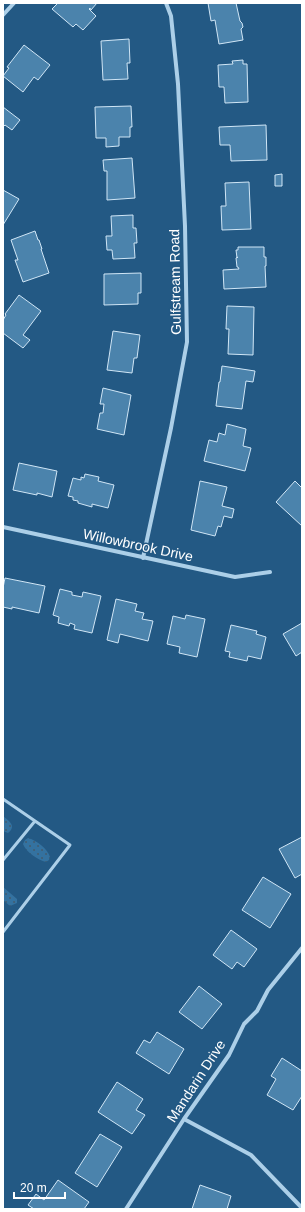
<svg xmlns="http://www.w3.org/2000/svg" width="305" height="1212" font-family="Arial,sans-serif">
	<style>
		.grass { fill: url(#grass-dots) }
		.building { fill: #4b83ac; stroke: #d0e6f6 }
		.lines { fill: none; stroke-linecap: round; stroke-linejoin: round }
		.lane { stroke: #accfe8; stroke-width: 3 }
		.street { stroke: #accfe8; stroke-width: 4 }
		.labels { text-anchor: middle; stroke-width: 3; stroke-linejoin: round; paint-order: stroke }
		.street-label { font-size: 14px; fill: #fff; stroke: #235984 }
	</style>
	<defs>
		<pattern id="grass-dots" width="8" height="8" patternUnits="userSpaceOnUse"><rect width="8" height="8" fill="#3472a0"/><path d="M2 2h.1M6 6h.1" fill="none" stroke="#425b6e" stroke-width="1.8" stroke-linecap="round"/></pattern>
	</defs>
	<rect width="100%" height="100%" fill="#235984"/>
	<path class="grass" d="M3,816C9,821 17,826 8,833L3,831Z
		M28,838C36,840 48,849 50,857L49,860L46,862C38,860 26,852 23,844L25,840Z
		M3,887L17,899V903L10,906L3,900Z"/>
	<path class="building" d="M58,3H97L91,10L90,8L89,9L96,16L83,30L76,24L73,27L52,9Z
		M208,3H236L240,21L242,23L243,27L241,29L243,40L219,44L215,20L211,21Z
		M129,39L130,63H127L128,79L103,80L101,41Z
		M24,45L50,65L38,80L34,77L23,92L3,76L9,68L7,67Z
		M243,60V64H247L248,102L225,103L224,87H219L218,65L233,64L232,61Z
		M131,106L132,127H130V137H119V146L106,147V138H96L95,107Z
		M3,107L20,120L12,130L5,125L3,127Z
		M266,125L267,160L231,161L230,145H220L219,127Z
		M132,158L135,198L107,200V171H104L103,160Z
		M282,174V186H275V175Z
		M249,182L251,229L222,230L221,206H226L225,183Z
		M3,190L19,199L3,225Z
		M133,215V228H136L137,243H134L135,258L113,259L112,250H107L106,236H112L111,216Z
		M35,231L38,240H39L42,249H41L49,273L23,282L15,260H18L11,240Z
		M238,247H264V257H266V266H265L266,287L224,289L223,270L239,269L238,267H237L236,258L238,257L237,258L236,250H238Z
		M141,273V293H138V304L104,305V274Z
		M19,295L41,311L23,335L30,340L23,348L3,333V320L6,315L5,314Z
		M227,306L254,307L253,355L228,354L229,329H226Z
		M113,331L140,335L137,358H134L132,373L107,370Z
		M222,366L255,371L253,382L246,381L242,409L216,406L219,382H220Z
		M103,388L131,395L124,435L97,429L100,413H103L104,404H100Z
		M227,424L246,429L243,446L251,448L245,471L204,461L209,440L217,442L219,433L225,435Z
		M19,463L57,471L52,497L37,493V495L13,490Z
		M85,474L99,477L98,481L114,485L108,508L92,504V507L78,503V501L73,500V497L68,496L73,478L81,480V477L84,478Z
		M200,481L227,487L222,506L234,509L232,518L224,516L221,527L218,526L215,536L191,530Z
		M295,481L302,488V526L276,502Z
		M5,578L45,586L39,613L12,607V609L3,607V588Z
		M60,589L72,592V595L82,597L83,592L101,596L92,633L74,629L75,625L70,623L69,626L58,623L59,617L53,615Z
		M116,599L137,604L135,611L144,613L142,619L153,621L148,641L120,634L118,643L107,640Z
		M186,615L205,619L197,657L179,653L180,647L167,644L173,616L185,619Z
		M302,623V652L296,656L283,634Z
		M231,625L257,631L256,634L266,637L261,659L248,656L247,661L229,657L230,652L225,651Z
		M302,837V874L295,878L279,849Z
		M263,877L291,894L270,928L242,910Z
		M231,930L257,949L244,967L237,962L232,969L213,955Z
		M199,986L222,1004L202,1029L179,1012Z
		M157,1032L184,1049L169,1074L136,1053L144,1040L150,1043Z
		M282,1058L302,1071V1096L293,1110L267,1095L276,1079L271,1076Z
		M117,1082L143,1099L136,1110L145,1115L132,1134L98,1112Z
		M100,1134L122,1147L97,1187L75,1173Z
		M58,1180L89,1202L84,1209H34L28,1205L36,1194L44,1200Z
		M200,1185L231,1196L227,1209H192Z"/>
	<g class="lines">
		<path class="lane" d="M3,799L70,845L3,932
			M3,860L35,821"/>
		<path class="street" d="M3,15L14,3
			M3,527L235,577L270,572
			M143,558L171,428L187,342L185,226L178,84L171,16L166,3
			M184,1119L251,1155L302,1208
			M126,1209L184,1119L229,1055L244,1024L257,1011L268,990L302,948"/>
	</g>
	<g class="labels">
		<g class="street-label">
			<text transform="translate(175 282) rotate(-91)" y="5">Gulfstream Road</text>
			<text transform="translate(138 545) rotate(12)" y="5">Willowbrook Drive</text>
			<text transform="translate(196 1081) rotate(-57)" y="5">Mandarin Drive</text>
		</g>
	</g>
	<rect width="305" height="1212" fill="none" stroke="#ffffff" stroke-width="8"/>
	<path d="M14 1192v6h51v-6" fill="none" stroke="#ffffff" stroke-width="2"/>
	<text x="20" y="1192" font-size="12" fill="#ffffff" stroke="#235984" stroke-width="3" paint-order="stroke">20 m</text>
</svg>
